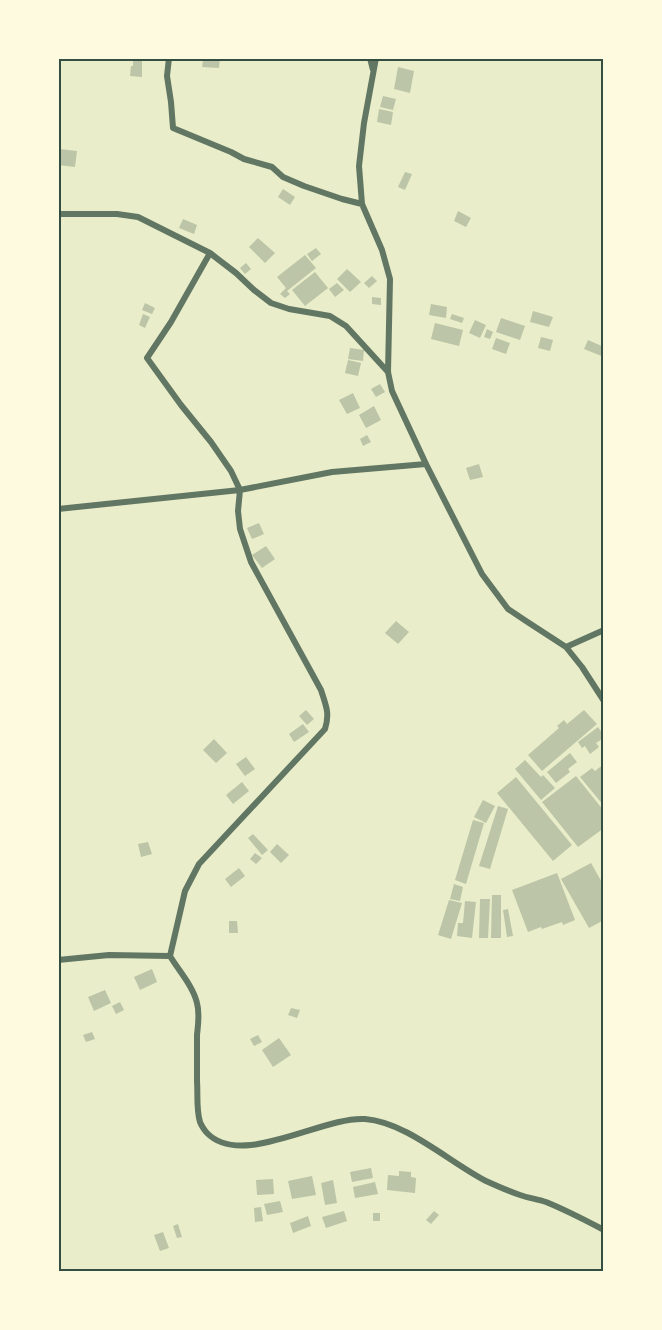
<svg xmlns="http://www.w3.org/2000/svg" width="662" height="1330" font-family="Helvetica,sans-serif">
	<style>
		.building { fill: #bcc5a7 }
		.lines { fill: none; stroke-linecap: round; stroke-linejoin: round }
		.minor { stroke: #617663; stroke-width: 6 }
		.neatline { fill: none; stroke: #344e41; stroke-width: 2 }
	</style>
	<rect width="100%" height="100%" fill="#e9edc9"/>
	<path class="building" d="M199,58H220L219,68L202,67L203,61H199Z
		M133,61H142V77L130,76L131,66H133Z
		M398,67L414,71L410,93L394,89Z
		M383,96L396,99L393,110L380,107Z
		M379,109L393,112L391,125L377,122Z
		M59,149L77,151L75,167L58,165Z
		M405,172L412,174L405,190L398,187Z
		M283,189L295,197L290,205L278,197Z
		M458,211L471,218L466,227L454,221Z
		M183,219L197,225L194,234L179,228Z
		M258,238L275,253L265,263L249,247Z
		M316,248L321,254L312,261L307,254Z
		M305,255L316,268L287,291L290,294L285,298L280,294L286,288L277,277Z
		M246,263L251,269L245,274L240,268Z
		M347,269L361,282L350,292L337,279Z
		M315,272L328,288L305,306L292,290Z
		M372,276L377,281L369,288L364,283Z
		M337,283L344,290L335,297L329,289Z
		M372,297L381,298V305L372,304Z
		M145,303L155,308L152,314L142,310Z
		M431,304L447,307L446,318L429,315Z
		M533,311L553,317L549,327L530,322Z
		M143,314L150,317L145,328L139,325Z
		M452,314L464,318L462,323L450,319Z
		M501,318L525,326L520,340L496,332Z
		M475,320L486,325L480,338L469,333Z
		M435,323L463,330L459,346L431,339Z
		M487,329L493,332L490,339L484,337Z
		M541,337L553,340L550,351L538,348Z
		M496,338L510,343L506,354L492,349Z
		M588,340L604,347V357L584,349Z
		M350,348L364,350L363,361L348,359Z
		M348,360L361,363L358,376L345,373Z
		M380,384L385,392L376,397L371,389Z
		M353,393L360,408L347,414L339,400Z
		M374,406L381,420L366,428L359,415Z
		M367,435L371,442L363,446L360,439Z
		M479,464L483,477L470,480L466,468Z
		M259,523L264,534L252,539L247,528Z
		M266,546L275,559L262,568L252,555Z
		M396,621L409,632L398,644L385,633Z
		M306,710L314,719L307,725L299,716Z
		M584,710L597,724L542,771L528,755L559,728L557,726L564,720L567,724Z
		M303,724L309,732L294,742L289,734Z
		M598,727L604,735V738L596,743L599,747L590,754L585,746L582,748L578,742Z
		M214,739L227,753L216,763L203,750Z
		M570,753L577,762L568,769L570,772L556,783L547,772Z
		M246,757L255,769L245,776L236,764Z
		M525,760L541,777L543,775L555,788L541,800L515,769Z
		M604,764V806L580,777L592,768L595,771Z
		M576,776L604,811V828L578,847L542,802Z
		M516,777L572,845L553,861L497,793Z
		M242,782L249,791L233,804L226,795Z
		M483,800L495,806L486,823L474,817Z
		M498,806L508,809L490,869L479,866Z
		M473,820L484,823L466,884L455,880Z
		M253,834L268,850L262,855L248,838Z
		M148,842L152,854L141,857L138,844Z
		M277,844L289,855L281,863L270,852Z
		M255,853L262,858L256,864L250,859Z
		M591,863L604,886V920L589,928L561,879Z
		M239,868L245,876L231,887L225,879Z
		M557,873L575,920L563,925L562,922L542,929L541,927L528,932L512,890Z
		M454,884L463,887L460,901L450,899Z
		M492,895H501V938H491Z
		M480,899H490L488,938H479Z
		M449,900L462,903L451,939L438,935Z
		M465,901L476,902L472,938L457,936L458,923H463Z
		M508,909L513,936L507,937L503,910Z
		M229,921H237L238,933H229Z
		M152,969L157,982L140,990L134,977Z
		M105,990L111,1003L94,1011L88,997Z
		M120,1002L124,1010L116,1014L112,1006Z
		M291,1008L300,1010L297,1018L288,1015Z
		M92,1032L95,1039L86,1042L83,1035Z
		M258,1035L262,1042L254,1046L250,1039Z
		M279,1038L291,1055L273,1067L262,1050Z
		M371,1168L373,1178L352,1182L350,1172Z
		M399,1171L411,1172V1177L416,1178L415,1193L387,1190L388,1175L399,1176Z
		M312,1176L316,1195L292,1199L288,1181Z
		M273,1179L274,1194L257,1195L256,1180Z
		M333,1180L337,1203L325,1205L321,1183Z
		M375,1182L378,1194L355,1198L353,1187Z
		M280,1201L283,1212L267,1215L264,1204Z
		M261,1207L263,1221L255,1222L254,1208Z
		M344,1211L347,1221L326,1228L322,1217Z
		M434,1211L439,1215L431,1224L426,1220Z
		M373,1213H380V1221H373Z
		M308,1216L311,1226L293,1233L290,1223Z
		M178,1224L182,1237L177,1238L173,1226Z
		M163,1232L169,1248L160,1251L154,1235Z"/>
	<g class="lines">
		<path class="minor" d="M169,58L167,76L171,102L173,128L231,152L244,159L272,167L283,177L304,186L342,199L362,204
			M370,58L373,70
			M376,58L364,123L359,166L362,204L382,250L390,279L388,372L392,391L426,464L482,574L508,609L526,621L566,647L582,667L604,701
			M58,214H117L138,217L210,253L236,273L254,290L271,303L289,309L330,316L346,326L388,372
			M210,253L171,322L147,358L181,405L211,442L231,471L240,490L238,511L240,529L251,562L321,690C326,706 330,713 325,729L199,864L185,891L170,956C179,971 193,986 197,1003C200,1014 198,1025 197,1035C197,1050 197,1066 197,1081C198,1094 196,1109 200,1122C201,1125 205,1131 207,1133C242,1169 322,1116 365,1119C406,1122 449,1162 486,1181C497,1186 508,1191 520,1195C528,1198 537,1199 546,1202C566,1210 585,1220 604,1230
			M58,509L240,490L332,472L426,464
			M566,647L604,630
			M58,960L109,955L170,956"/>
	</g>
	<rect width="662" height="1330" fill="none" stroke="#fefae0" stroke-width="120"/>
	<rect x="60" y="60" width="542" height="1210" class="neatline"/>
</svg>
